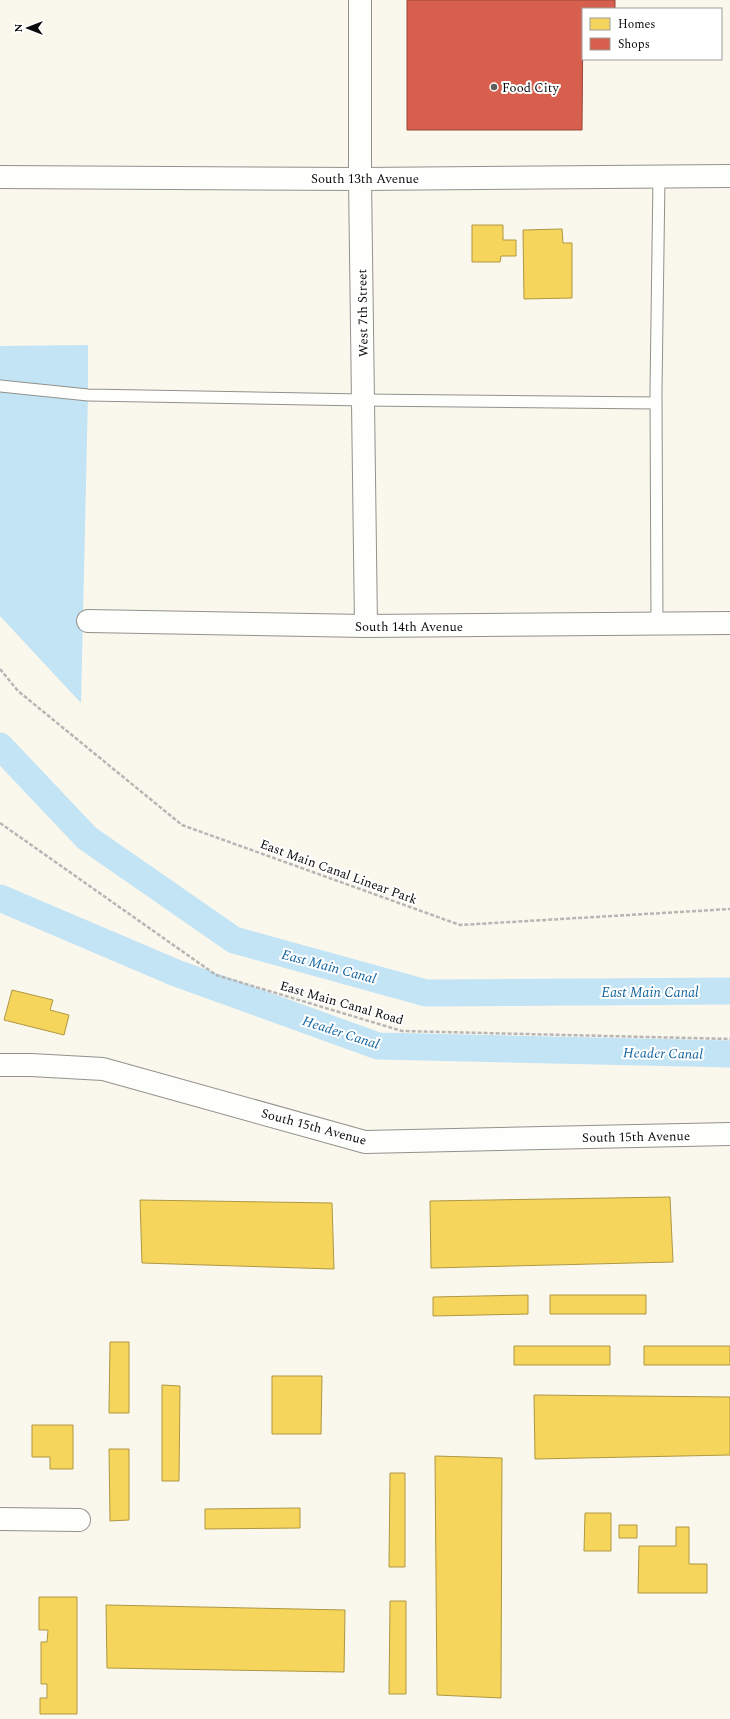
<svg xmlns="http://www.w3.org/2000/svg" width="730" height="1719" font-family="Spectral,serif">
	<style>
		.water { fill: #c3e4f5 }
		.homes { fill: #f6d55c; stroke: #af9843 }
		.shops { fill: #d6604d; stroke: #994639 }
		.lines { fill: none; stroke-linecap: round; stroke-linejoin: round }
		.canal { stroke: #c3e4f5; stroke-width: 27 }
		.lane-casing { stroke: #92918c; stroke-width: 13 }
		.street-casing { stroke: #92918c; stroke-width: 24 }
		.path { stroke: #b7b6b5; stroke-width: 2.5; stroke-dasharray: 4 2; stroke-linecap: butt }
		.lane { stroke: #fefefc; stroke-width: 11 }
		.street { stroke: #fefefc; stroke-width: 22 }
		.poi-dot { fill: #5e5d59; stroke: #fff; stroke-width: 1.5 }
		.labels { text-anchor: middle; stroke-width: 4; stroke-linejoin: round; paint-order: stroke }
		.poi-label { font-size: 13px; fill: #0a0a0a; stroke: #fff; text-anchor: start }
		.street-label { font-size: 13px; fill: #0a0a0a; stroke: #fff }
		.water-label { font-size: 14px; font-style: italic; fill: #12639e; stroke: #fff }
	</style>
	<rect width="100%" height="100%" fill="#faf7ed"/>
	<path class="water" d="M88,345V395L81,703L0,616V346Z"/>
	<path class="homes" d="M472,225H503V240H516V256H501L500,262H472Z
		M562,229L563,243H572V298L524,299L523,230Z
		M12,990L53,1000L50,1010L69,1015L64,1035L4,1020Z
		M670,1197L673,1262L431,1268L430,1201Z
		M140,1200L332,1203L334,1269L142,1263Z
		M528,1295V1314L433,1316V1297Z
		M550,1295H646V1314H550Z
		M110,1342H129V1413H109Z
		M514,1346H610V1365H514Z
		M644,1346H730V1365H644Z
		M272,1376H322L321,1434H272Z
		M162,1385L180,1386L179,1481H162Z
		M534,1395L730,1397V1455L535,1459Z
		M32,1425H73V1469H50V1457H32Z
		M109,1449H129V1520L110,1521Z
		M435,1456L502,1458L501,1698L437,1695Z
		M390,1473H405V1567H389Z
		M300,1508V1528L205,1529V1509Z
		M585,1513H611V1551H584Z
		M619,1525H637V1538H619Z
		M676,1527H689V1564H707V1593H638L639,1546H676Z
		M39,1597H77V1714H40V1698H47V1684H41V1642H47L48,1630H39Z
		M390,1601H406V1694H389Z
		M106,1605L345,1610L344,1672L107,1668Z"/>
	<path class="shops" d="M407,0H615V9H583L582,130H407Z"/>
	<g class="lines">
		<path class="canal" d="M0,746L87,838L234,940L426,993L730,991
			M0,898L176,973L378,1046L730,1054"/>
		<g class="lane-casing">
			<path id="lane" d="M0,386L88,395L363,400L656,403
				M657,624L656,391L659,177"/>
		</g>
		<g class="street-casing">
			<path id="street" d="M360,0V179L366,626
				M0,177L360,179L730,176
				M88,621L366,626L730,623
				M0,1065H31L103,1069L365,1142L730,1134
				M0,1519L79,1520"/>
		</g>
		<path class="path" d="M0,669L18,691L182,825L460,925L730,909
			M0,823L216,975L402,1031L730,1039"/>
		<use href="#lane" class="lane"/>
		<use href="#street" class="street"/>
	</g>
	<circle class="poi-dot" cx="494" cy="87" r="4"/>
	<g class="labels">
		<g class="poi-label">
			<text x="502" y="92">Food City</text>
		</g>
		<g class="street-label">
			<text x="365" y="183">South 13th Avenue</text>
			<text transform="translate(362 313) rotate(-91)" y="5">West 7th Street</text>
			<text x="409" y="631">South 14th Avenue</text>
			<text transform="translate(339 871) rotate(20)" y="5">East Main Canal Linear Park</text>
			<text transform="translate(342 1002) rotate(16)" y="5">East Main Canal Road</text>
			<text transform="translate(314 1126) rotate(15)" y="5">South 15th Avenue</text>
			<text transform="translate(636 1136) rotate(-1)" y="5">South 15th Avenue</text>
		</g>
		<g class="water-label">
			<text transform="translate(329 966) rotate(15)" y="5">East Main Canal</text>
			<text x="650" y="997">East Main Canal</text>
			<text transform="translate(341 1032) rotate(18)" y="5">Header Canal</text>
			<text transform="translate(663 1053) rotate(1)" y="5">Header Canal</text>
		</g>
	</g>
	<rect x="582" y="8" width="140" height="52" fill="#ffffff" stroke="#9d9d9d"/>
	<rect x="590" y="18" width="20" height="12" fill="#f6d55c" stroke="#9d9d9d"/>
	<text x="618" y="28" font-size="12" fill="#0a0a0a">Homes</text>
	<rect x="590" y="38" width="20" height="12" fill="#d6604d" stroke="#9d9d9d"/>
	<text x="618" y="48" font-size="12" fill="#0a0a0a">Shops</text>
	<g transform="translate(28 28) rotate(270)" stroke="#ffffff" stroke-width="3" paint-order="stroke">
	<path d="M0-3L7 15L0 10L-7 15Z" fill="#0a0a0a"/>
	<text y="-6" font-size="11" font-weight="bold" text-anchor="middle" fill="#0a0a0a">N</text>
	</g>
</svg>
